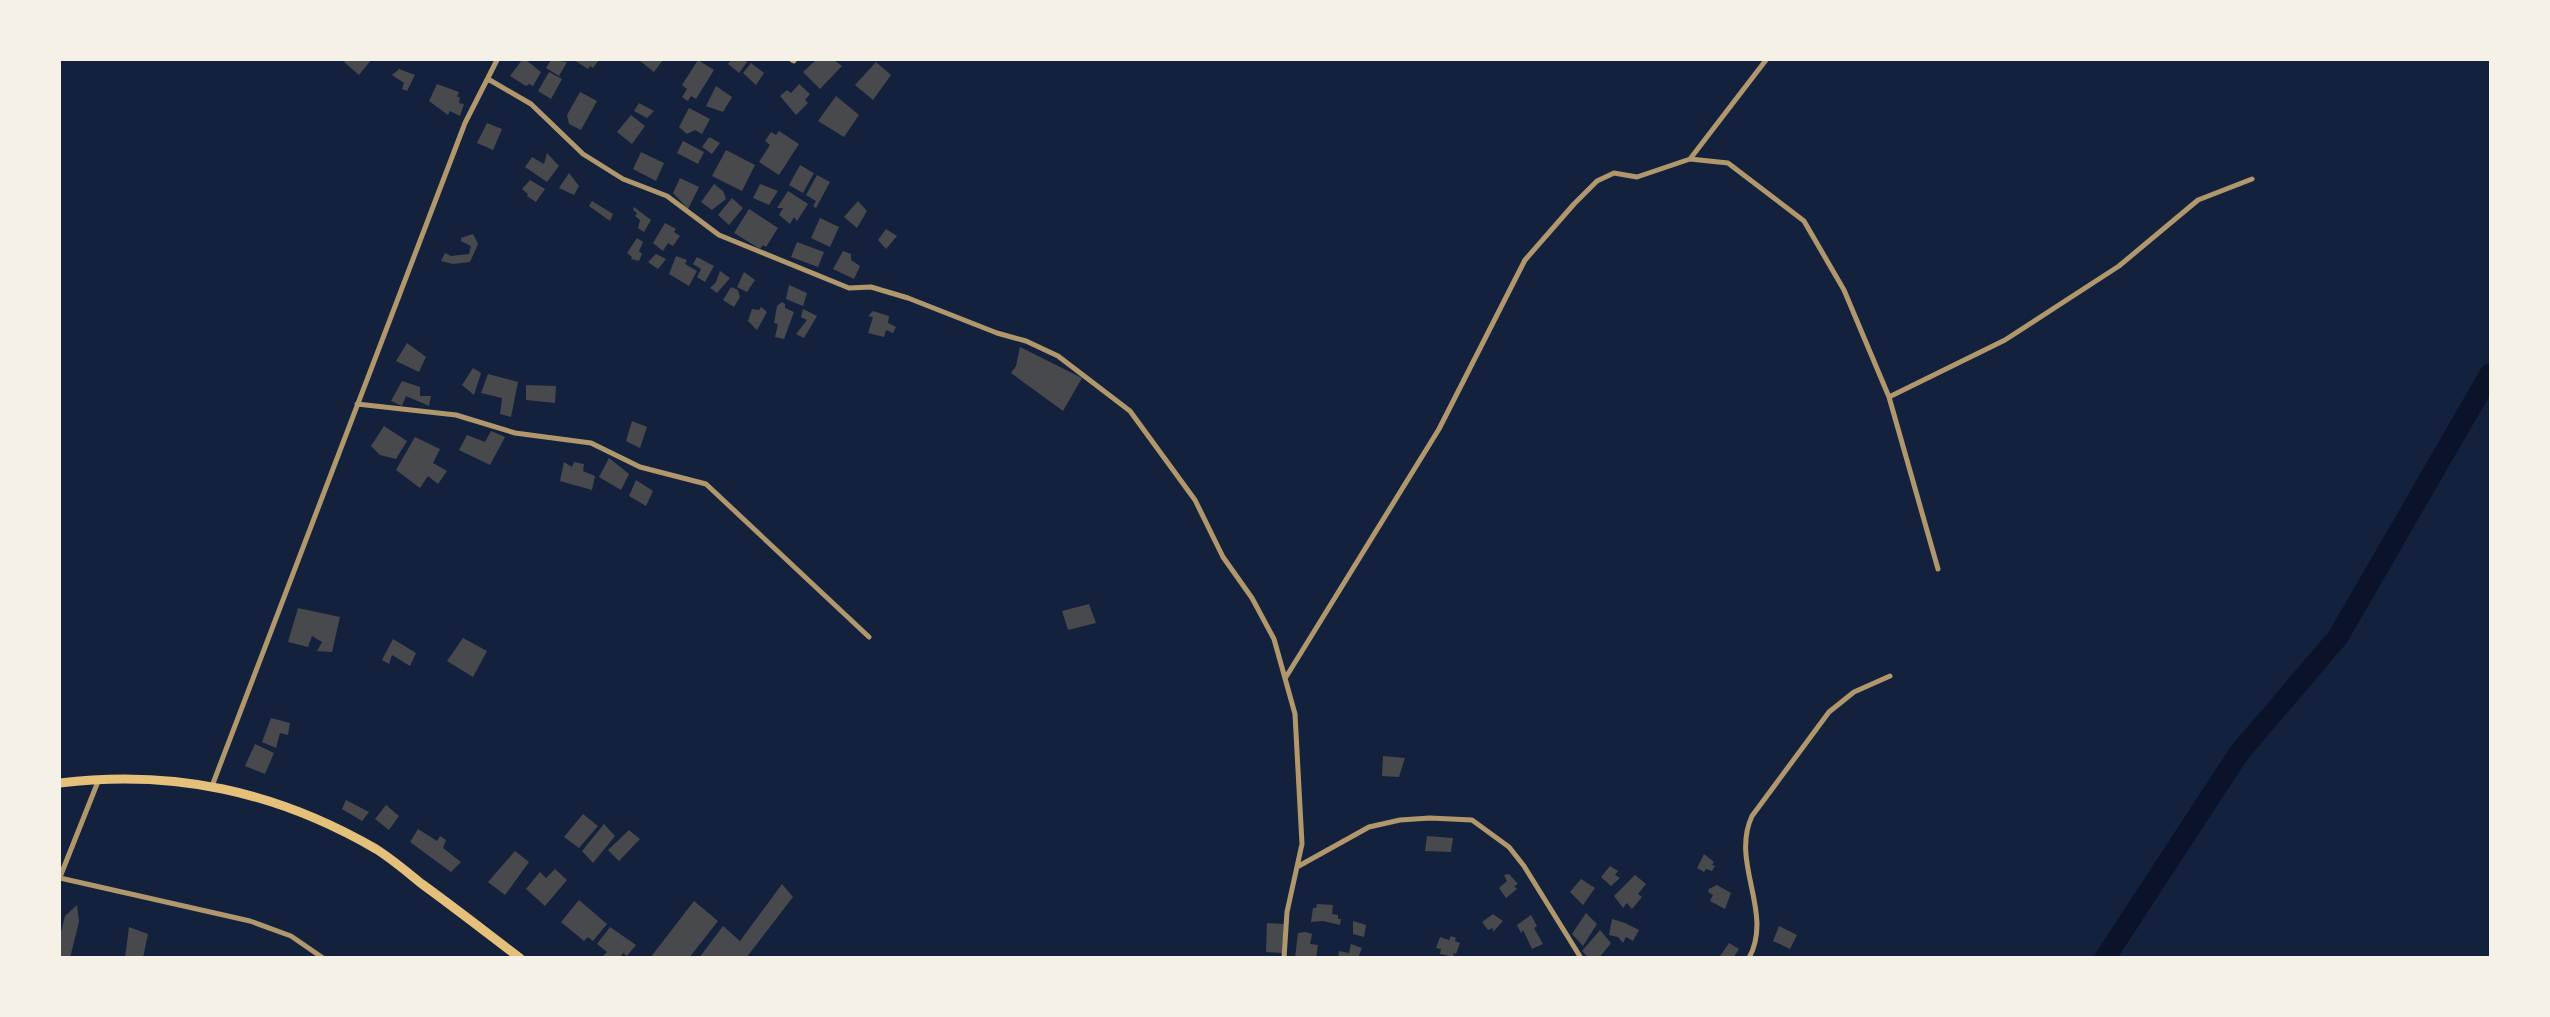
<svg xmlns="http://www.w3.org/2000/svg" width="2550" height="1017" font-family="'IBM Plex Serif',serif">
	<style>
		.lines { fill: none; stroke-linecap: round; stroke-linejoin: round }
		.river { stroke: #0b132b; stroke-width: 21 }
		.building { fill: #48494c }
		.minor { stroke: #b1986c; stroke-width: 5 }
		.primary { stroke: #e5c07b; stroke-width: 9 }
	</style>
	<rect width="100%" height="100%" fill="#14213d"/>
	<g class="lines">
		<path class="river" d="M2105,958L2239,753L2338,637L2490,374"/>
	</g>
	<path class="building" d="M346,60H371L359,75L344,62Z
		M522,60H526L541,72L533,86L529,84L526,86L510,76Z
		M551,60L567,62L559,76L546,68Z
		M574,60H599L593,68L590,66L588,69Z
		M641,60H663L654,72L640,61Z
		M698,60L714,70L696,99L691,96L688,101L682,97L687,89L682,85Z
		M731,60H745L747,62L739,73L728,64Z
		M816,60H834L842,66L820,89L803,72Z
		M876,62L891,75L873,100L855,85Z
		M751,63L764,73L756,85L743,73Z
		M399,69L415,75L407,91L402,89L404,83L392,75Z
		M549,72L562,79L551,99L538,91Z
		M437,84L459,92L457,97H460L459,103L464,104L460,116L450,111L448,115L429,101Z
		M799,84L810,94L805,100L808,103L796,115L780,96L787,90L791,93Z
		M716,86L732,97L723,112L706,106Z
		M580,92L597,101L581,130L569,124L567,115Z
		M836,96L859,115L844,137L818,121Z
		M639,103L654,111L647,118L634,111Z
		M689,108L710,119L702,134L695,130L687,134L679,127Z
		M631,115L645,126L632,144L617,132Z
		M487,123L502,129L493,150L477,143Z
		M779,131L799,144L779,175L759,162L770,145L765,141L771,132L776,135Z
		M709,137L720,143L712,154L702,147Z
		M683,141L704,152L698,164L677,153Z
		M726,150L755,165L742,191L712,176Z
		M641,152L664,163L656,181L633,169Z
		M547,153L559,166L547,182L525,167L532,157L544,164Z
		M800,165L814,173L803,193L789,185Z
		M569,173L579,186L574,195L559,188Z
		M817,175L830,182L816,208L813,206L816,201L806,195Z
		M680,178L699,187L688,209L673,193Z
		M530,180L545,189L536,202L527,196L528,194L522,189Z
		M714,184L723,191L726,199L712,210L701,202Z
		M760,184L778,191L769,205L753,198Z
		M788,191L808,204L797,221L794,217L790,224L779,215L783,208H777Z
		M732,198L743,208L729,225L718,215Z
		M592,201L613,214L610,221L589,206Z
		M858,201L867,211L857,228L844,217Z
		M634,207L651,220L644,232L638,228L640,220L635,216L637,213L633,210Z
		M749,209L778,228L766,247L763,245L760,249L734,233Z
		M820,218L839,227L830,247L811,238Z
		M665,223L676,229L674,232L680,236L673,246L668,243L663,251L653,243Z
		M886,229L897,236L886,249L878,240Z
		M473,234L478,244L470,262L453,264L441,261L445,253L451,256L469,254L471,246L461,241V238Z
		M637,238L643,242L639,251L642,254L639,261L631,259L632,257L627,253Z
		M797,242L824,252L818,267L791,257Z
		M843,251L851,254V260L860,266L854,279L833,269Z
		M656,254L666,259L658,269L648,262Z
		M676,256L687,260L685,264L697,271L689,286L669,274Z
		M697,257L714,266L705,282L697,277L701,269L693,264Z
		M720,271L730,278L717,293L710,288L716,282Z
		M744,272L755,280L747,292L737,287Z
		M789,285L807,293L803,306L786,299Z
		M731,287L738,290L740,297L734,307L723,300Z
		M782,302L785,304V308L794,312L784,339L775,337L778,324L774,323L777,306Z
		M761,307L767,312L757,330L748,321L752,309L759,310Z
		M803,309L817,316L804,338L796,334L807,320L801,317Z
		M873,311L889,316L888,323L896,327L893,333L886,330L884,337L868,333L873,317L868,316Z
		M407,343L426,357L419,372L396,361Z
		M1020,347L1082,378L1063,411L1011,373L1016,366Z
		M473,368L481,373L474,395L462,385Z
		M488,374L518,382L511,417L500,414L502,398L481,393Z
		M402,381L420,387V396H431L429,406L406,396L402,406L391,401Z
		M526,385L556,386L555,403L526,400Z
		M632,421L647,427L640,448L626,441Z
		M384,426L407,441L396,459L380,455L371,446Z
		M491,431L505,437L490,465L459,450L467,435L485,442Z
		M415,437L440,449L433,463L447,471L438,484L428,476L420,488L396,470Z
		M609,458L629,474L621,490L599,477Z
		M564,462L572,467L574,462L584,464L583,471L595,476L592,490L560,481Z
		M636,480L653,491L646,506L629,496Z
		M1089,604L1096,623L1068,630L1062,611Z
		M298,608L340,617L332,652L317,651L322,642L312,636L308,647L288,642Z
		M463,638L487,651L473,677L447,661Z
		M393,639L416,653L410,666L392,655L389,664L382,660Z
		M271,718L290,723L288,735L280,733L276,748L262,742Z
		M255,744L274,753L265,774L245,766Z
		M1383,756L1405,758L1399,777L1382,776Z
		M346,800L369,812L362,821L342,809Z
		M386,805L399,816L389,830L375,819Z
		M583,814L598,826L579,848L564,837Z
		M604,824L615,836L593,863L582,851Z
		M418,829L437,841L440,836L446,840L443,848L461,862L451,872L410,842Z
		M629,830L640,839L619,861L608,850Z
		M1427,836L1453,838L1451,852L1425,851Z
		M515,851L529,862L505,895L488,882Z
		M1704,854L1714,862L1712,865L1715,866L1712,871L1706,869L1704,872L1697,868Z
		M1610,866L1618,871L1615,875L1620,878L1611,886L1601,877Z
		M555,869L567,880L545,906L526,889L540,872L546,878Z
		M1509,874L1518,884L1514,886L1517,889L1506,898L1499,888L1507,881L1504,875Z
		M1635,875L1646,884L1638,894L1642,897L1632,909L1627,903L1623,908L1614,896Z
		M1581,879L1595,888L1583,905L1570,892Z
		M782,884L793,897L746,958H699L723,926L740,941Z
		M1717,885L1731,893L1725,909L1710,901L1713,895L1708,892L1709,889Z
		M579,900L607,924L593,941L588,937L584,941L561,922Z
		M694,901L718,921L689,958H650Z
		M1317,904L1333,905L1332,914L1338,915V919H1341L1340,925L1323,921L1311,922L1313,908H1316Z
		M77,905L79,922L70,958H60V936L65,916Z
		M1586,913L1597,924L1583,946L1572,934Z
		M1493,914L1503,921L1493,932V928L1488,930L1482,922Z
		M1531,915L1537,926L1534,928L1543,944L1532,949L1523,930L1521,933L1517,925Z
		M1612,919L1625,923L1639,930L1633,941L1626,937L1623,943L1618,937L1609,935Z
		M1353,921L1366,925L1364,937L1353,934Z
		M1267,923L1284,924L1282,953L1266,952Z
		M1779,926L1797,935L1790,949L1773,941Z
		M129,927L148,934L143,958H125Z
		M610,927L636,945L627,956L623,953L620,958L603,956L607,952L597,944Z
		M1600,930L1611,943L1599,958H1589L1582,951Z
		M1305,932L1312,934L1310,944L1318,945L1316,958H1295L1298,933Z
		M1451,936L1456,938L1455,941L1460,943L1456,954L1453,953L1454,957L1440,954L1441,949L1436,948L1440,937L1449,940Z
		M1729,943L1739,949L1733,958H1722L1720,956Z
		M1351,944L1362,948L1358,958H1338L1339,951L1349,953Z"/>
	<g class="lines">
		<path class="minor" d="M792,60L794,61
			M488,79L531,104L583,154L623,179L667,196L719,235L849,288L871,287L908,298L997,333L1026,341L1058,356L1130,411L1195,500L1223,557L1252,598L1274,639L1295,714L1302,844L1287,912L1284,958
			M1690,159L1766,60
			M1889,397L2005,340L2119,266L2198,200L2252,179
			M357,404L456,415L515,433L591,443L640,467L706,484L869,637
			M1286,677L1439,429L1525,260L1574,204L1597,181L1614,173L1637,177L1690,159L1728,163L1804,221L1844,290L1889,397L1938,569
			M212,786L465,123L497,60
			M1297,867L1369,827L1400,820L1430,818L1472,820L1509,847L1524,866L1581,958
			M60,877L99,779
			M60,878L250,921L291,936L323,958
			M1749,958C1774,912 1730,863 1752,816L1829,712L1854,692L1890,676"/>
		<path class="primary" d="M60,783C173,769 276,791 376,849C392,859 407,872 422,884C455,908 487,933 520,958"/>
	</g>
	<rect width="2550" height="1017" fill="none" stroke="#f6f1e7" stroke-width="122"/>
</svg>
